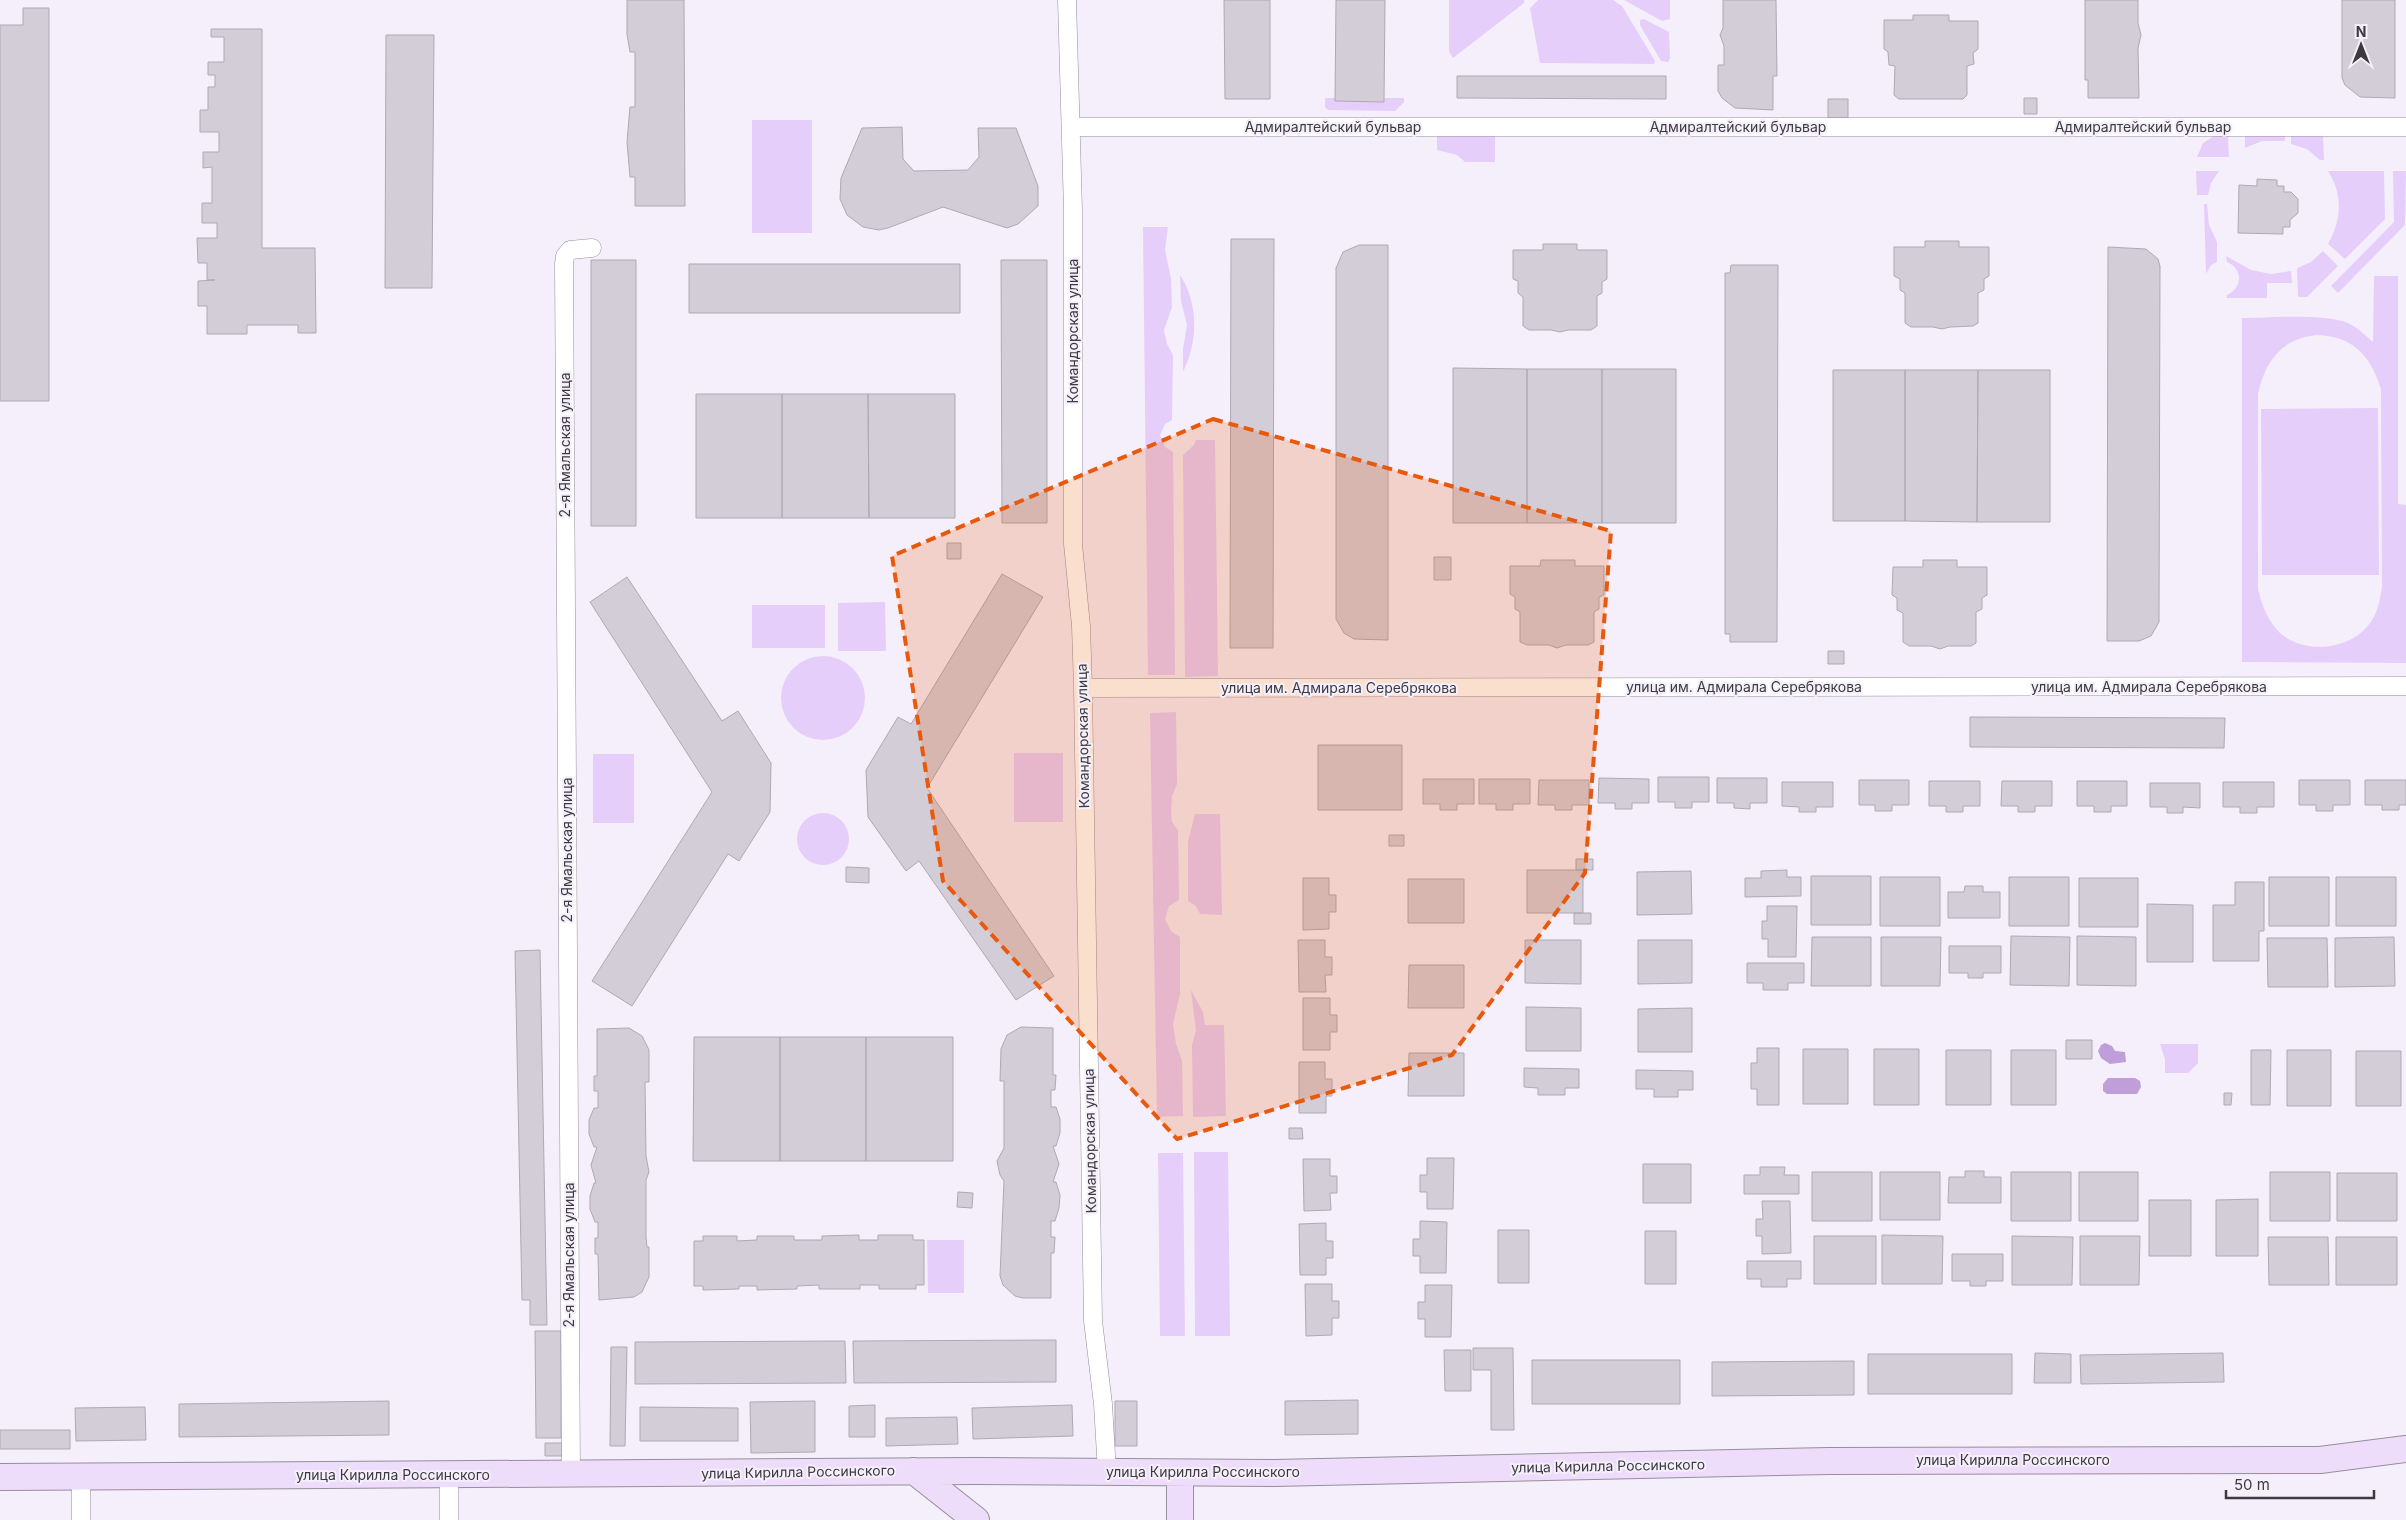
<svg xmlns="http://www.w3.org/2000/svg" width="2406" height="1520" font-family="Inter,sans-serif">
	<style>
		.green { fill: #e6cefa; fill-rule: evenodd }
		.water { fill: #bf9eda }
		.building { fill: #d3cdd8; stroke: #afa9b4 }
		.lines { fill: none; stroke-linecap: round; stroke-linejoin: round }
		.street-casing { stroke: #948f99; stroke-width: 19 }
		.secondary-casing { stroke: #948f99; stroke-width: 28 }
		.street { stroke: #fff; stroke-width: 18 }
		.secondary { stroke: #eedcfb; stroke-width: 26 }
		.marked { fill: #e8590c; fill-opacity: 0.2; stroke: #e8590c; stroke-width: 4; stroke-dasharray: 10 6; stroke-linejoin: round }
		.labels { text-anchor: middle; stroke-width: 4; stroke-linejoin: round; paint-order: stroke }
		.street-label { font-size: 14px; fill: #3c3a3e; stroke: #f5effb }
	</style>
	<rect width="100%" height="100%" fill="#f5effb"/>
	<path class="green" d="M1449,0H1524V3L1453,58L1449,51Z
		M1538,0H1613L1622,6L1655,61L1654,64L1540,63L1530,8Z
		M1624,0H1670V19L1662,21Z
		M1644,19L1669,32L1670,58L1668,62L1661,61L1640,25V20Z
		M1325,98H1404V102L1395,111L1328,110L1325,107Z
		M752,120H812V233H752Z
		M1437,135H1495V162H1465L1457,155L1437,150Z
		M2214,136H2228L2229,157H2197L2203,143Z
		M2245,136H2285V141H2262L2245,148Z
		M2291,136H2323L2324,160H2320L2307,149L2291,144Z
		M2196,171H2219L2211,183L2208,195H2197Z
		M2328,171H2384L2385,219L2345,259L2328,244C2342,219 2343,195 2328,171Z
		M2393,171H2406L2405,225L2338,293L2331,286L2394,222Z
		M2204,204H2207L2209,225L2217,242V262L2211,265L2206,274Z
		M1143,227H1168L1165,250L1171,278L1172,307L1164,330L1167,344L1173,355L1172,420L1165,424L1160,435L1165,447L1173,452L1175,675H1148Z
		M2323,251L2338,266L2307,297H2298L2297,268L2311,262Z
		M2226,256L2251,270L2271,274L2291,271L2292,283H2267V298H2227V295C2243,287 2243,269 2227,262Z
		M1180,275C1199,304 1198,342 1183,372V349L1187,325L1181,301Z
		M2374,276H2398V504L2406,505V663L2242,662V318C2270,318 2323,313 2348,323C2358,328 2365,335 2373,342ZM2316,335C2353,336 2370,355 2381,389L2382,587C2380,599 2378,613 2370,623C2351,650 2305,655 2280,633C2268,621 2262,606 2258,589V394C2265,362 2281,339 2316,335Z
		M2378,408L2379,575H2262L2261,409Z
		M1196,440H1215L1218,676L1185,677L1183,455L1194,445Z
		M885,602L886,651H838V603Z
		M752,605H825V648H752Z
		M781 698a42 42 0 1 1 84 0a42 42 0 1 1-84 0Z
		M1176,712L1177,784L1172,796L1171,811L1172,822L1178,830L1179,900L1169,906L1165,919L1171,931L1180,937V994L1173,1024L1176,1044L1182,1061L1183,1116L1157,1117L1150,713Z
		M1014,753H1063V822H1014Z
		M593,754H634V823H593Z
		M797 839a26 26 0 1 1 52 0a26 26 0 1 1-52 0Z
		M1195,814H1220L1222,915L1200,914L1196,906L1188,901V842Z
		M1191,990L1203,1012L1205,1025H1224L1226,1116L1193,1117L1192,1045L1196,1030Z
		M2160,1044H2198V1063L2188,1073H2165V1059Z
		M1194,1152H1228L1230,1336H1195Z
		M1158,1153H1183L1185,1336H1160Z
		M927,1240H964V1293H928Z"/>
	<path class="water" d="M2105,1043L2112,1046L2115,1051L2125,1052L2126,1062L2110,1064L2101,1058L2098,1051L2101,1045Z
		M2108,1078H2135L2140,1081L2141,1087L2137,1094H2107L2103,1091V1084Z"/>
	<path class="building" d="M627,0H684L685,206H635V177H630L627,142L630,107H635V52H630L627,34Z
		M1224,0H1270V99H1225Z
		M1336,0H1385L1384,102L1335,101Z
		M1723,0H1776L1777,76H1773V110L1735,108L1722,98L1718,91V65H1724V46L1720,35L1723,28Z
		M2085,0H2138V23L2141,35L2138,48L2139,98H2088V80H2085Z
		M2342,0H2395V98L2360,97L2345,85L2342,78Z
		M23,8H49V401H0V25H23Z
		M1913,15H1949V21H1978V49L1973,53L1974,64L1967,66V95L1963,99H1899L1894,95L1895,66L1889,65L1888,52L1884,49V20H1913Z
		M211,29H262V248H315L316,333H298V325H247V334H207V306H198V281L215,280H207V263H198L197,238H217V223H202V203H212V167L203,168V152H219V132H200V110H208V87H215V75H208V62H224V37H211Z
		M386,35H434L432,288H385Z
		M1457,76H1666V99L1457,98Z
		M2024,98H2037V114H2024Z
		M1828,99H1848V118H1828Z
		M902,127L903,159L914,171L968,170L979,157L978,128H1016L1038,186V206L1018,224L1007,228L943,207L888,228L879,230L863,227L847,215L840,199L841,178L862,128Z
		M2257,179L2277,180V186H2284V192H2291L2298,199V213L2290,220V227H2283V234L2238,233L2239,185L2257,186Z
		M1231,239H1274L1273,648H1230Z
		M1925,241H1959V247H1989V276L1984,279V290L1978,293V323L1973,326L1950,327L1942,329L1933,327H1911L1905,323V293L1900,290V279L1894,276V247H1925Z
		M1543,244H1577V250H1607V279L1602,282V293L1597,296V326L1591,330H1568L1560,332L1551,330H1529L1523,326V297L1518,293V281L1513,279V250H1543Z
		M1359,245H1388V640L1354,639L1344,633L1336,619V268L1343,252Z
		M2108,247L2146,249L2158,259L2160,266L2159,622L2151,636L2139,641H2107Z
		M591,260H636V526H591Z
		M1001,260H1047V523H1002Z
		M689,264H960V313H689Z
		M1731,265H1778L1777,642H1730V634H1725V273H1730Z
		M1453,368L1527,369V523H1453Z
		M1527,369H1602V523H1527Z
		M1602,369H1676V523H1602Z
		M1833,370H1905V521H1833Z
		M1905,370H1978L1977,522L1905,521Z
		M1978,370H2050V522H1977Z
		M696,394H782V518H696Z
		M782,394H868L869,518H782Z
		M868,394H955V518H869Z
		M947,543H961V559H947Z
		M1434,557H1451V580H1434Z
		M1541,560H1575V566H1604V595L1599,597V609L1594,612V642L1588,645H1566L1557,648L1549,645H1527L1520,642V612L1515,609V597L1510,594V566H1540Z
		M1923,560H1957V567H1987V595L1982,598V609L1976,612V643L1971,646H1948L1940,649L1931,646H1909L1903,642V613L1897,610V598L1892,595L1893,567H1923Z
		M1002,574L1043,597L927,788L1054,976L1016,1000L919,861L906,871L868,817L866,770L898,717L911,724Z
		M627,577L722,721L738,711L771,763L770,812L739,861L728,854L632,1006L592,981L712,792L590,602Z
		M1828,651H1844V664H1828Z
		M1970,717L2225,718L2224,748L1970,747Z
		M1318,745H1402V810H1318Z
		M1658,777H1709V802H1692V808H1675V802H1658Z
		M1599,778L1649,779V803H1632V809H1615V803H1598Z
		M1717,778H1767V803H1750V809L1734,808V803H1717Z
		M1423,779H1474V804H1457V810H1440V804H1423Z
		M1479,779H1530V804H1513V810H1496V804H1479Z
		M1539,780H1589V805H1572V810H1555V805H1538Z
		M1859,780H1909V805H1892V811H1875V805H1859Z
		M2299,780H2350V805H2333V811H2316V805H2299Z
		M2365,780H2406V805H2399V810H2382V805H2365Z
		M1929,781H1980V806H1963V812H1946V806H1929Z
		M2002,781H2052V806H2035V812H2018V806H2001Z
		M2077,781H2127V806H2111V812H2094V806H2077Z
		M1782,782H1833V807H1816V812H1799V807L1782,806Z
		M2223,782H2274V807H2257V813H2240V807H2223Z
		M2150,783H2200V808L2183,807V813H2167V807H2150Z
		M1389,835H1404V846H1389Z
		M1576,859H1593V870H1576Z
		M846,867L869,868V883L846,882Z
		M1527,870H1583V913H1527Z
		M1787,870V877H1801V896L1745,897V878H1761V871Z
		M1691,871L1692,914L1637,915V872Z
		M1811,876H1871V925H1811Z
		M1880,877H1940V926H1880Z
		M2009,877H2069V926H2009Z
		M2269,877H2329V926H2269Z
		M2336,877H2396V926H2336Z
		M1303,878H1329V895H1336V912H1329V929L1303,930Z
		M2079,878H2138V927H2079Z
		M1408,879H1464V923H1408Z
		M2235,882H2264V931H2259V961H2213V905H2235Z
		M1965,886H1983V892H2000V918H1948V892H1964Z
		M2147,904L2193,905V962H2147Z
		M1767,906H1797L1796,957H1768V939H1762V921H1767Z
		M1574,913H1591V924H1574Z
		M2011,936L2070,937L2069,986L2010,985Z
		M2077,936L2136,937V986L2077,985Z
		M1812,937H1871V986H1811Z
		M1881,937H1941L1940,986H1881Z
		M2394,937L2395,986L2335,987V938Z
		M2267,938H2327L2328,987H2268Z
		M1298,940H1325V957H1332V975H1325L1326,992H1299Z
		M1525,940H1581V984L1525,983Z
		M1638,940H1692V983L1638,984Z
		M1949,946H2001V973H1983V978H1968V973H1949Z
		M540,950L547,1325H530V1300H522L515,951Z
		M1747,963H1804V983H1788V990H1763V983H1747Z
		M1409,965H1464V1008H1408Z
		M1303,998H1330V1015H1337V1032H1330V1050H1303Z
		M1526,1007L1581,1008V1051H1526Z
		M1692,1008V1052H1638V1009Z
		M1021,1027L1053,1028V1075H1056L1055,1090H1051V1107H1056L1060,1119V1133L1056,1146H1053L1059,1164L1053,1182H1056L1060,1195L1059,1208L1055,1221H1051V1237H1055L1054,1253H1051V1298H1023L1015,1296L1003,1285L1000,1276L1004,1181L1000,1175L997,1161L1004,1148V1081H1000L1001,1049L1007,1035Z
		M629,1028L642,1036L649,1050V1082H645L646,1156L649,1172L646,1180V1237L647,1247H649V1277L642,1292L634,1297L599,1300L598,1254H595V1238H598V1222H595L590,1209V1196L594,1183H596L591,1165L597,1147H594L589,1134V1120L594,1108H598V1091H594V1076H597V1029Z
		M694,1037H780V1161H693Z
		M780,1037H866V1161H780Z
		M866,1037H953V1161H866Z
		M2066,1040H2092V1059H2066Z
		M1757,1048H1779V1105H1757V1089H1751V1063H1757Z
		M1803,1049H1848V1104H1803Z
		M1874,1049H1919V1105H1874Z
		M1946,1050H1991V1105H1946Z
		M2011,1050H2056V1105H2011Z
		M2251,1050H2271L2270,1105H2251Z
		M2287,1050H2331V1106H2287Z
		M2356,1051H2401V1106H2356Z
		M1409,1053H1464V1096H1408Z
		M1299,1062H1325V1079H1332V1096H1326V1113H1299Z
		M1524,1068L1579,1069V1088H1565V1095H1538V1088L1524,1087Z
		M1636,1070L1693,1071V1090H1678V1097H1654V1089H1636Z
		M2224,1093H2232L2231,1105H2224Z
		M1289,1128H1302L1303,1139H1289Z
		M1427,1158H1454L1453,1209H1427V1192H1420V1175H1427Z
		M1303,1159H1330V1176H1337V1193H1330L1331,1210L1304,1211Z
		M1643,1164H1691V1203H1643Z
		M1760,1167H1785L1784,1175H1799V1194H1744V1175H1760Z
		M1965,1171H1984V1177H2001V1203H1948L1949,1177H1965Z
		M1812,1172H1872V1221H1812Z
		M1880,1172H1940V1220H1880Z
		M2011,1172H2071V1221H2011Z
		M2079,1172H2138V1221H2079Z
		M2270,1172H2330V1221H2270Z
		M2337,1173H2397V1221H2337Z
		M958,1192L973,1193L972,1208L957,1207Z
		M2258,1199V1256H2216V1200Z
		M2149,1200H2191V1256H2149Z
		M1762,1201H1790L1791,1253L1762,1254V1236H1756V1219H1763Z
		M1420,1221L1447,1222L1446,1273H1420V1256H1413V1239H1420Z
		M1326,1223V1241H1333V1258H1326V1275H1300L1299,1224Z
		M1498,1230H1529V1283H1498Z
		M1645,1231H1676V1284H1645Z
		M859,1235V1240H878V1235H913V1240H924V1285H916V1289H879V1285H860V1289H819V1285L797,1286V1289L757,1290V1286H739V1289L703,1290V1286H694V1241H703V1236H737V1241L757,1240V1236H794V1240H822V1236Z
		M1882,1235L1943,1236L1942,1284H1882Z
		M1814,1236H1876V1284H1814Z
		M2012,1236L2073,1237L2072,1285H2012Z
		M2080,1236H2140L2139,1285H2080Z
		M2268,1237H2328L2329,1285H2269Z
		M2336,1237H2397V1285H2336Z
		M1952,1254H2003V1281H1986V1286H1970V1281H1952Z
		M1747,1261H1801V1279H1787V1287H1761V1279H1747Z
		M1305,1284H1332V1301H1339V1318H1332V1335L1306,1336Z
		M1425,1285H1452L1451,1337H1425V1319H1418V1302H1425Z
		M535,1331H561V1438H536Z
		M1056,1340V1382L854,1383L853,1341Z
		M845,1341L846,1383L635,1384V1342Z
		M611,1347H627L625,1446H610Z
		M1473,1348H1513L1514,1430H1491V1370H1473Z
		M1444,1350H1471V1391H1445Z
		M2035,1353L2071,1354V1383H2034Z
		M2223,1353L2224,1382L2081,1384L2080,1355Z
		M1868,1354H2012V1394H1868Z
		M1532,1360H1680V1404H1532Z
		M1854,1361V1395L1712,1396V1362Z
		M1358,1400V1434L1285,1435V1401Z
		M389,1401V1435L179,1437V1404Z
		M815,1401V1452L751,1453L750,1402Z
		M1115,1401H1137V1446H1115Z
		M875,1405V1437H849V1406Z
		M1072,1405L1073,1436L973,1439L972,1408Z
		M145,1407L146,1440L76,1441L75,1408Z
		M640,1407L738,1408V1441H640Z
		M957,1417L958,1444L886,1446V1418Z
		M0,1430H70V1449H0Z
		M545,1443H562V1456H545Z"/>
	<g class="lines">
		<g class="street-casing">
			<path id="street" d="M1067,0L1073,210V544L1081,626L1083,688L1093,1321L1103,1404L1107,1472
				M1071,127H2406
				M1083,688L2406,686
				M571,1474L564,264L565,256L570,250L592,248
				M81,1476V1520
				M449,1520V1475"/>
		</g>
		<g class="secondary-casing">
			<path id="secondary" d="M914,1471L976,1520
				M1180,1473V1520
				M0,1477L976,1471L1274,1473L1829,1461L2320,1460L2406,1449"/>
		</g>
		<use href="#street" class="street"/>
		<use href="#secondary" class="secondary"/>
	</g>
	<path class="marked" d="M1213,419L1611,531L1585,873L1452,1055L1177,1139L943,881L892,556Z"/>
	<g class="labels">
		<g class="street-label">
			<text x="1333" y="132">Адмиралтейский бульвар</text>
			<text x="1738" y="132">Адмиралтейский бульвар</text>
			<text x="2143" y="132">Адмиралтейский бульвар</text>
			<text transform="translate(1073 331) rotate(-90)" y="5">Командорская улица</text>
			<text transform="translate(565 445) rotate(-90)" y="5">2-я Ямальская улица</text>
			<text x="1744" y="692">улица им. Адмирала Серебрякова</text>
			<text x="2149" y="692">улица им. Адмирала Серебрякова</text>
			<text x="1339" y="693">улица им. Адмирала Серебрякова</text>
			<text transform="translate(1083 736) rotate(-91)" y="5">Командорская улица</text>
			<text transform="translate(567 850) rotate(-90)" y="5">2-я Ямальская улица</text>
			<text transform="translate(1090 1141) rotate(-91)" y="5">Командорская улица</text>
			<text transform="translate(569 1255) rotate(-90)" y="5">2-я Ямальская улица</text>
			<text x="2013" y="1465">улица Кирилла Россинского</text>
			<text transform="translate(1608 1466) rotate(-1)" y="5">улица Кирилла Россинского</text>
			<text transform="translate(798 1472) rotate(-1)" y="5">улица Кирилла Россинского</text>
			<text x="1203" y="1477">улица Кирилла Россинского</text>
			<text x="393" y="1480">улица Кирилла Россинского</text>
		</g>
	</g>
	<g transform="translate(2361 45)" stroke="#f5effb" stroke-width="4" paint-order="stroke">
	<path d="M0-4L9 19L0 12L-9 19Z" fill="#3c3a3e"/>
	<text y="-8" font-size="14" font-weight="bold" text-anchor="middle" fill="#3c3a3e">N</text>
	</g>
	<path d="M2226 1490v8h148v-8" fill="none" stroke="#3c3a3e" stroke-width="2.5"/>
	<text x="2234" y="1490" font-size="15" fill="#3c3a3e" stroke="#f5effb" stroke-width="4" paint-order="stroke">50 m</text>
</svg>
